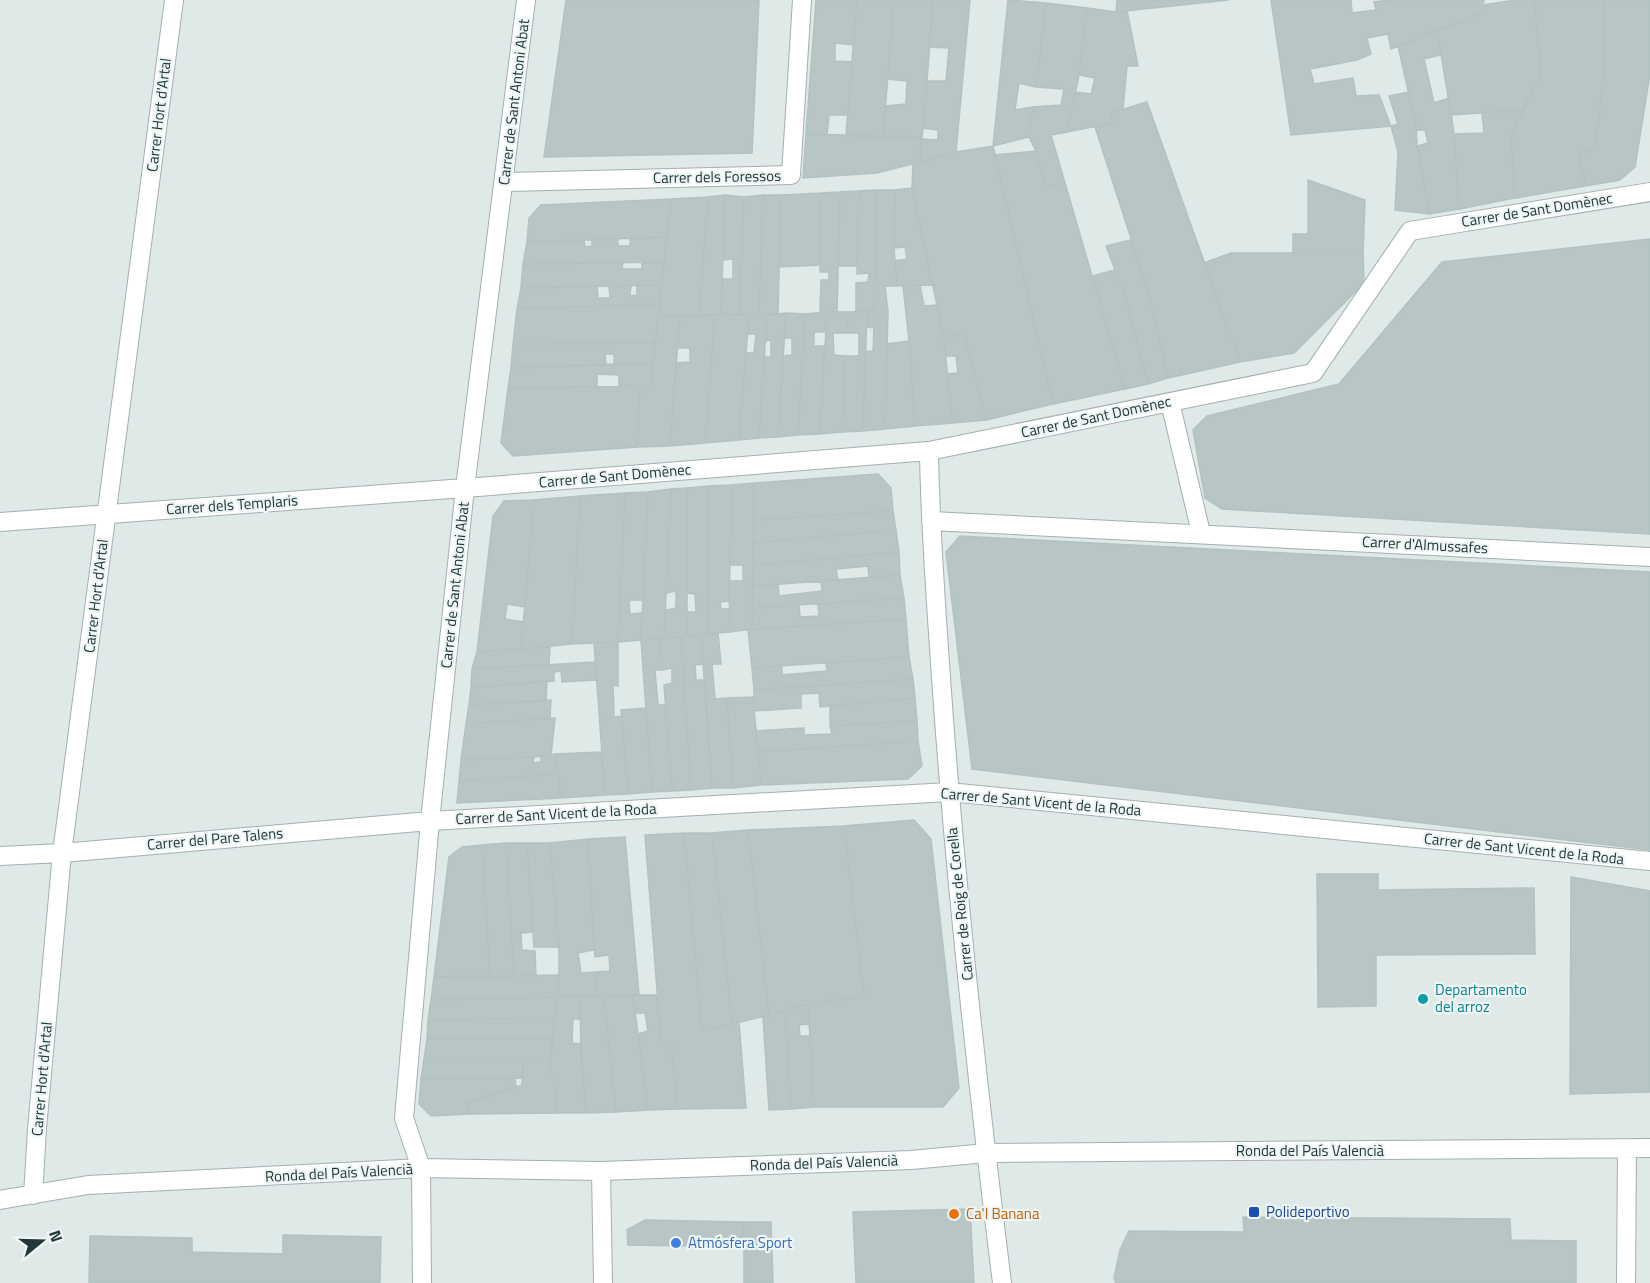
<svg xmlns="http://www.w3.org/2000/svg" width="1650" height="1283" font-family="'Titillium Web',sans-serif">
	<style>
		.building { fill: #b7c6c4; stroke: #b1c2c1; stroke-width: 1.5 }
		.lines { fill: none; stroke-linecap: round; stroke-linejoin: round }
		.minor-casing { stroke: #a2b0b0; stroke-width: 20 }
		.minor { stroke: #fff; stroke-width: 18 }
		.culture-dot { fill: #0f9aa8; stroke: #eef6f5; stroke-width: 2 }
		.transit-dot { fill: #1a4fb4; stroke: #eef6f5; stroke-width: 2 }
		.food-dot { fill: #e8710a; stroke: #eef6f5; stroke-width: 2 }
		.shop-dot { fill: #3f7fe0; stroke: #eef6f5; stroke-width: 2 }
		.labels { text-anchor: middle; stroke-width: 4.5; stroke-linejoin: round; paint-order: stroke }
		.street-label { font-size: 15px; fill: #213738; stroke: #eef6f5 }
		.culture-label { font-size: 15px; fill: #0d838f; stroke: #eef6f5; text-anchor: start }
		.transit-label { font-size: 15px; fill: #164399; stroke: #eef6f5; text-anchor: start }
		.food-label { font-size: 15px; fill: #c56008; stroke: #eef6f5; text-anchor: start }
		.shop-label { font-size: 15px; fill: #366cbe; stroke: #eef6f5; text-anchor: start }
	</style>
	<rect width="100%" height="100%" fill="#dee9e8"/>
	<path class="building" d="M566,0H759L752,153L544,157Z
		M816,0H857L853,45L835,43V61L852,62L848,115H829L827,135L806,134Z
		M857,0H894L883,137L846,136Z
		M894,0H933L927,81L922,137H883L886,106L906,104L907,81L888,79Z
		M933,0H970L956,152L920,162L921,139L938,140V130L923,128L927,81H946L949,48L929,47Z
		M1008,0L1046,3L1036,87L1019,83L1015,110L1033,107L1029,137L993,146Z
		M1117,0H1229L1116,12Z
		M1271,0H1351L1352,13L1376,10L1374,2L1391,0H1484L1482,13L1391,49L1388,34L1367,38L1371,54L1357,60L1310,69L1314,84L1353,78L1356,96L1379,95L1391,126L1291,135Z
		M1516,0H1534L1542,85L1534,86L1524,110L1451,115L1437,30L1482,13L1483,5Z
		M1534,0H1603V81L1595,150L1578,153L1586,186L1515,198L1511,136L1534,86L1542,85Z
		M1603,0H1650V74L1635,167L1620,180L1586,186L1578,153L1595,150L1603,81Z
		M1046,3L1087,8L1079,75L1067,132L1051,135L1065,183L1046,187L1036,151L1029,137L1033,107L1061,105L1064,89L1036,87Z
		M1087,8L1116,12L1127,10L1138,66H1127L1123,110L1111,113L1113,123L1067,132L1075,92L1091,94L1095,78L1079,75Z
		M1437,30L1441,55L1424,59L1434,103L1449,98L1454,134L1459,209L1430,214L1417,146L1428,143L1425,130H1417L1398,46Z
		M1409,92L1416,122L1417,146L1430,214L1395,210L1398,152L1391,126L1398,124L1389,96Z
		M1147,102L1240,362L1168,378L1148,291L1095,127L1113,123L1111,113Z
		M1524,110L1511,136L1515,198L1459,209L1454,134L1484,133L1482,113Z
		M806,134L922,137L920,162L877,173L803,178Z
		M993,146L1053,404L986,420L964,333L944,338L912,188L913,164L956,152Z
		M1036,151L1046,187L1065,183L1125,389L1053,404L995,155Z
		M1308,180L1365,200L1363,253H1293V234H1308Z
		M912,188L932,285L897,286L895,261L907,259L905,247L894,248L895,190Z
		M877,190H895L894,248L897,286H885L888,312H874Z
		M877,190L874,312H856V283L868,282L869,273L857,274L859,191Z
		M859,191L857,266H838L840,192Z
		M840,192L837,312L820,313L821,280H829V272H820L821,193Z
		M821,193V265L779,267L781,195Z
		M725,195L721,314L699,315L708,197Z
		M725,195L744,197L739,315L721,314L723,279H733V259L723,260Z
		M763,195L759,315H739L744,197Z
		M763,195H781L778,314L759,315Z
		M708,197L699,315L658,316L671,199Z
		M671,199L667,237L527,242L529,218L541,205Z
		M667,237L664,262L523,264L527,242L584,240L585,247L592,246V240H618V246H630V239Z
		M1650,239V534L1222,509L1205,498L1193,430L1207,416L1339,384L1442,262Z
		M1131,240L1148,291L1168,378L1148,384L1126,299L1106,246Z
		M1231,253H1363L1364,283L1294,353L1240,362L1204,263Z
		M623,262L622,269H642V263L664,262L662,285L521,288L523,264Z
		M1115,270L1126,299L1148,384L1125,389L1092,276Z
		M637,285H662L660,304L517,309L521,288L597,286L598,298H610L609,286H631L630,296L637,295Z
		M920,285L924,306L937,305L944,338L952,423L915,426L911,360L903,286Z
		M660,304L655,343L513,344L517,309Z
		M867,311L888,312L885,429L863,431L865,352L873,351L874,328L868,327Z
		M867,311L863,431L842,432L845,356H859V333H847L848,312Z
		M827,312L825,332H814V346H824L820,434L798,435L805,314Z
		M827,312H848L847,333H833L834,355L845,356L842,432L820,434Z
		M786,313L778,437L759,438L764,357H771V340L766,341L767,315Z
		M786,313L805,314L798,435L778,437L783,356L792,355V338H784Z
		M721,314L749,315L739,440L705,443L715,315Z
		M715,315L705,443L670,446L676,363L690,362V348H677L680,316Z
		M749,315H767L759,438L739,440L746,353H754L756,334H748Z
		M658,316H680L670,446L637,447L640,386H650Z
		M964,333L986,420L952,423L948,374L958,373L956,356H946L944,338Z
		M909,341L915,426L885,429L887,344Z
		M655,343L653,364H614V354H605L606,365L511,368L513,344Z
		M614,364H653L650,386H619V375L597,374V387L508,388L511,368Z
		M640,386L637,447L513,456L501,443L508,388Z
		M878,474L891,488L893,511L754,520V483Z
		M754,483L752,629L730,632L729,581H743V565H730L732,485Z
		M732,485L729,601L720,602L721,609H730V632L708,634V486Z
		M708,486V634L687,637V612H696L695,594L687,593V488Z
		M687,488V637L664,638L666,610L676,608V591L666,593L671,489Z
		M671,489L664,638L641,640L648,492Z
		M648,492L643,600H629L630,614L641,613V640L618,642L625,493Z
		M625,493L618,642L572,644L580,496Z
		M580,496L572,644L521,649L534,500Z
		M534,500L525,607L507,604L505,619L523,622L521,649L477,652L493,516L504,501Z
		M893,511L896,530L753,543L754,520Z
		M896,530L899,552L753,565V543Z
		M960,536L1650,572V850L972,769L946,552Z
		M899,552L900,575L869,578L868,566L836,569L838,580L753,586V565Z
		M900,575L904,598L752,608L753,586L778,584L779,596L822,591L821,581Z
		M904,598L906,619L752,629V608L799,605L800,617L819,616L818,604Z
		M906,619L909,657L752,668L748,630Z
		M718,633L721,664H712L715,699L727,698L733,788H712L701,635Z
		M701,635L703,664L695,665L696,680H705L712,788L691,790L681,637Z
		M681,637L691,790L672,791L664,685L672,683V668L662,670L660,638Z
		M660,638L662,670H655L658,705H665L672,791L652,792L641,640Z
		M618,642V686L613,685L614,717L622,716L628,794L605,795L594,643Z
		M550,647L549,665L472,669L477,652Z
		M909,657L913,679L754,690L752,668L782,666V675L827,671L826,663Z
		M596,662V680L562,682L561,671L554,672V681L471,688L472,669Z
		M913,679L915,698L820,707L819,693L801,694V708L754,711V690Z
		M547,681L546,701L469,705L471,688Z
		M753,697L761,785L733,788L727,698Z
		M915,698L917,721L830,726V706Z
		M551,700L550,718L466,724L469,705Z
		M646,708L652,792L628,794L621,710Z
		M555,718L551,755L534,757L461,760L466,724Z
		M917,721L918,741L758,752L756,731L804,728V735L832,734L830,726Z
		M918,741L922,766L908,779L761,785L758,752Z
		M601,752L605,795L561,798L556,754Z
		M556,754L558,774L459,781L461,760L534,757L533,763L541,762V756Z
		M558,774L561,798L457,803L459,781Z
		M914,820L931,839L959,1088L943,1107H814L808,1004L864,996L844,826Z
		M844,826L864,996L808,1004L769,1015L748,830Z
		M748,830L769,1015L732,1024L712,833Z
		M684,833H712L732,1024L702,1031Z
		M684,833L702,1031L739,1022L746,1108L678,1109L671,1042L661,1041L645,835Z
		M625,837L639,995L597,997L596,972L610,971L609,955L595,957L588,839Z
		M588,839L594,950L578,953L581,973L596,972L597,997H557L559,975V947L550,843Z
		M506,843H527L533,932L521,933L522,950L535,951L536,976H514Z
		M506,843L514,976L490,977L482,845Z
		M527,843H550L559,947H534Z
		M482,845L490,977H434L449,857L462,847Z
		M1317,874H1378V890L1534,888L1535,954L1376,955V1006L1318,1007Z
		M1571,877L1650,891V1092L1570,1094Z
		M559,975L557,997L431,1000L434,977Z
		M633,995H657L661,1041L671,1042L678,1109L648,1110L638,1034L648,1031L645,1013H635Z
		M633,995L648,1110L616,1112L604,997Z
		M580,996L604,997L616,1112L586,1113L581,1058Z
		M580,996L581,1019H573L572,1043L581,1044L586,1113H556L554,1076L549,1077L557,997Z
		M557,997L554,1018L428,1020L431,1000Z
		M808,1004L809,1024L799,1025L800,1036H810L814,1107L791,1109L785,1010Z
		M785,1010L791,1109L769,1110L763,1017Z
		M554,1018L552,1039H427L428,1020Z
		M427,1039H552L550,1059H424Z
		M424,1059H523V1078L421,1079Z
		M523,1059H550L549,1077L554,1076L556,1113L468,1114L466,1103L522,1085Z
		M515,1078L516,1087L466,1103L468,1114L431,1116L419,1104L421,1079Z
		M970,1209L974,1283H856L853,1212Z
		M1243,1217L1510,1219L1511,1240L1576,1241V1283H1116L1114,1278L1120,1250L1129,1231L1244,1232Z
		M645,1220L744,1222L743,1247L628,1245L627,1230Z
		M744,1222H771L773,1283H744Z
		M283,1235L381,1237L380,1283H89L90,1236L192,1238V1252L283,1254Z"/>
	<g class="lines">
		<g class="minor-casing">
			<path id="minor" d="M504,182L791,175L802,0
				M1170,402L1201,533
				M929,451C930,527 936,602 941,678C955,880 977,1082 1002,1283
				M931,521L1650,557
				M0,522L465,488L929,451L1313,373L1410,231L1650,192
				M0,856L62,853L430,821L949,792L1650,861
				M601,1171L603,1283
				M33,1195L37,1129L62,853L174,0
				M0,1200L88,1185L421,1168L601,1171L911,1160L986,1153L1650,1148
				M422,1283L421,1168L404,1118L430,821L465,488L526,0
				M1626,1283L1627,1149"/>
		</g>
		<use href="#minor" class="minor"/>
	</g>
	<circle class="culture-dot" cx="1423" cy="999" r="6"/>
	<rect class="transit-dot" x="1248" y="1206" width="12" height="12" rx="3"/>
	<circle class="food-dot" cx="954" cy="1214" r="6"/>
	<circle class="shop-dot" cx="676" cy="1243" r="6"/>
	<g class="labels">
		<g class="street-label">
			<text transform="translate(514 102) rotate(-83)" y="5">Carrer de Sant Antoni Abat</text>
			<text transform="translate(159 115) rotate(-83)" y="5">Carrer Hort d'Artal</text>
			<text transform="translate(717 177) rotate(-1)" y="5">Carrer dels Foressos</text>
			<text transform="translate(1537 210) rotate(-9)" y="5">Carrer de Sant Domènec</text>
			<text transform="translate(1096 417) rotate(-12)" y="5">Carrer de Sant Domènec</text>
			<text transform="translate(615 476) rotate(-5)" y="5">Carrer de Sant Domènec</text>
			<text transform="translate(232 505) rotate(-4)" y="5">Carrer dels Templaris</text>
			<text transform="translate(1425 545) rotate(3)" y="5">Carrer d'Almussafes</text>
			<text transform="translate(455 585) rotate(-84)" y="5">Carrer de Sant Antoni Abat</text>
			<text transform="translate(96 596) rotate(-83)" y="5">Carrer Hort d'Artal</text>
			<text transform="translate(1041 802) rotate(5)" y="5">Carrer de Sant Vicent de la Roda</text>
			<text transform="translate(556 814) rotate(-3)" y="5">Carrer de Sant Vicent de la Roda</text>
			<text transform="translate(215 839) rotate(-5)" y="5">Carrer del Pare Talens</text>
			<text transform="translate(1524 849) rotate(6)" y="5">Carrer de Sant Vicent de la Roda</text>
			<text transform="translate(960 904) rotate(-96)" y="5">Carrer de Roig de Corella</text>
			<text transform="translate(42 1079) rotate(-85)" y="5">Carrer Hort d'Artal</text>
			<text x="1310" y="1156">Ronda del País Valencià</text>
			<text transform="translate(824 1163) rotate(-2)" y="5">Ronda del País Valencià</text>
			<text transform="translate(339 1173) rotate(-3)" y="5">Ronda del País Valencià</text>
		</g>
		<g class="culture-label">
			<text x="1435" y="995">Departamento<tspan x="1435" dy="17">del arroz</tspan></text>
		</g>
		<g class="transit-label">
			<text x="1266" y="1217">Polideportivo</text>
		</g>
		<g class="food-label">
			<text x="966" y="1219">Ca'l Banana</text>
		</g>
		<g class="shop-label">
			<text x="688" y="1248">Atmósfera Sport</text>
		</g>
	</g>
	<g transform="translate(42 1241) rotate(71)" stroke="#eef6f5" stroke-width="4.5" paint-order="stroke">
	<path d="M0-4.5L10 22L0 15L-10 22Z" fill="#213738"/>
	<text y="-9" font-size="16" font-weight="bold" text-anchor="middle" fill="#213738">N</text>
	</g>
</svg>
